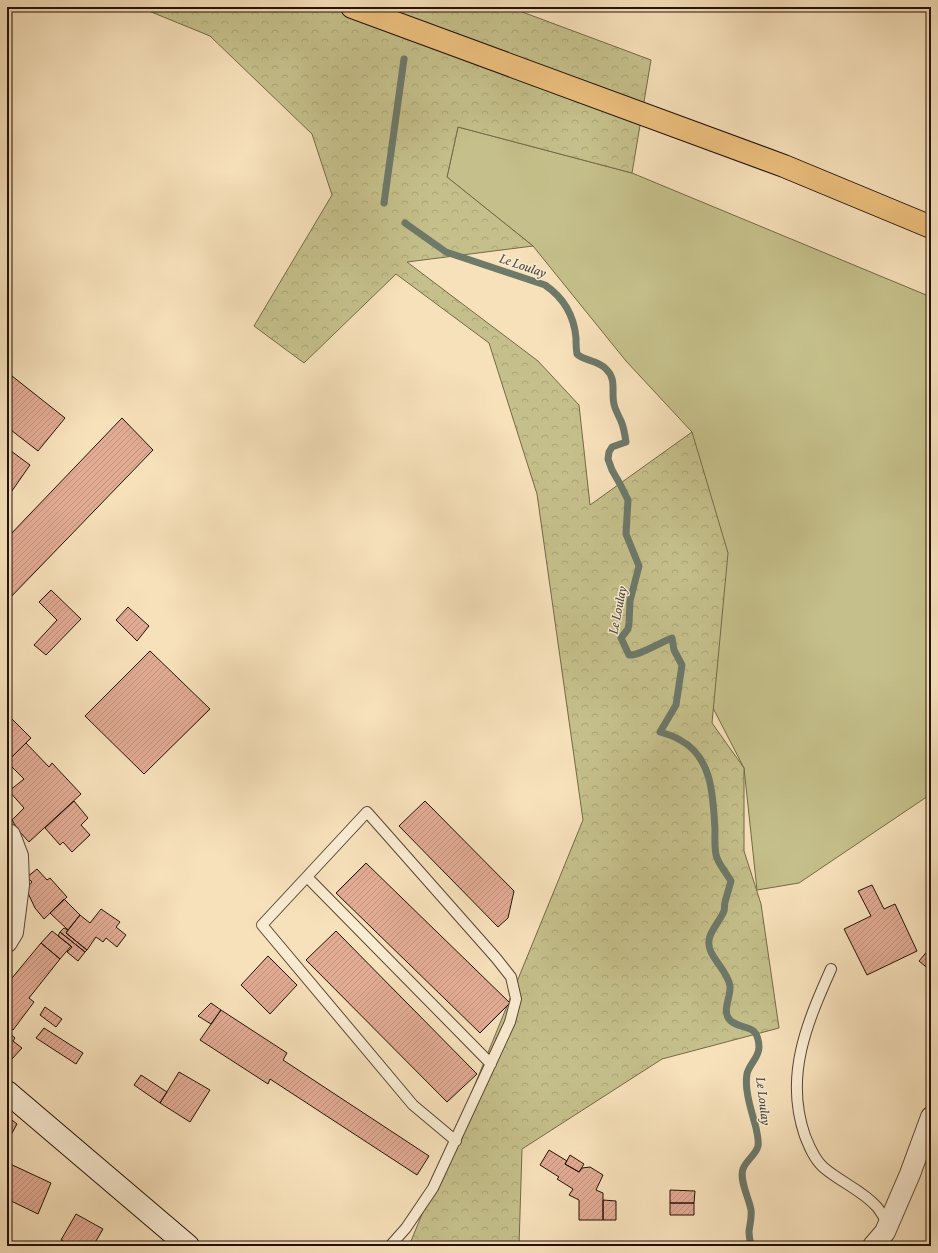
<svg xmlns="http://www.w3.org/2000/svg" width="938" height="1253" font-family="Vollkorn,serif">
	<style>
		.grass { fill: #c5c08b; stroke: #746948 }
		.forest { fill: url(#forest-crowns); stroke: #746948 }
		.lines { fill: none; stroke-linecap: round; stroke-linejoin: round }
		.stream { stroke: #6d7969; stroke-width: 7 }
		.building { fill: url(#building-hatch); stroke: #241206 }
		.lane-casing { stroke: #594633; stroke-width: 12 }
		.street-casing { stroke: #594633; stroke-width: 22 }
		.secondary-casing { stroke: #241206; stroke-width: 24 }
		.primary-casing { stroke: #241206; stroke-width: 24 }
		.lane { stroke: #faecd3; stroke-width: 10 }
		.street { stroke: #faecd3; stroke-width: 20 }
		.secondary { stroke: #faecd3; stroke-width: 22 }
		.primary { stroke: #ecc07e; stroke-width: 22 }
		.labels { text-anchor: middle; stroke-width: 3; stroke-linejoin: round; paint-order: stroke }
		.water-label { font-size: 13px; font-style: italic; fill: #4f4e40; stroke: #faecd3 }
	</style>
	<defs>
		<pattern id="forest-crowns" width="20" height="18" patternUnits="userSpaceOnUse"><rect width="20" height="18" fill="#c5c08b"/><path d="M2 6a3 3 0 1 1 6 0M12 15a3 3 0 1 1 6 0" fill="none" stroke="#a9a476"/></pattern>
		<pattern id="building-hatch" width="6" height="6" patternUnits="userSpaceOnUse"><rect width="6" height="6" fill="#e2ab94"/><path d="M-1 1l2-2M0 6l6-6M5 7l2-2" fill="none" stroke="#c2927e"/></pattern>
	</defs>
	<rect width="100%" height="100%" fill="#f7e1bb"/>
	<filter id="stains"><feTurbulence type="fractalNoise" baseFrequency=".005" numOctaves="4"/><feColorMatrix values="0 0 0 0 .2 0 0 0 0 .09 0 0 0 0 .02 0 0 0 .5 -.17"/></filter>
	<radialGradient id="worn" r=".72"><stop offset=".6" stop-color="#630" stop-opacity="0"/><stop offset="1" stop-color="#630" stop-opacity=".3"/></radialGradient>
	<path class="grass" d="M458,127L632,173L931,297V794L799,883L757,890L744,768L713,708L692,432L626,361L533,246L447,177Z"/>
	<path class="forest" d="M139,7H509L651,60L632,173L458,127L447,177L533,246L407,262L538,361L579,405L590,505L692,432L728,553L712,723L744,768V851L761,904L779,1028L662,1059L522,1149L519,1246H409L583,820L537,494L489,343L396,274L304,363L254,326L332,195L312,134L210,36Z"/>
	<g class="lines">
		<path class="stream" d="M384,203L404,59
			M405,223L446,252L545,285C564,298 574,315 576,338C576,343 576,348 577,354C584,361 598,360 606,369C617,379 611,392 614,404C615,410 619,416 621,421C624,428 625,435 626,442L612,447L609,452L608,459L612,470L620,484L628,500L626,534L639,566L630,601L629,623L628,629L621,638L629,655C639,656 661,642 672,638L674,650L682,665L676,705L660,732C667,734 674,736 680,740C713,757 713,798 715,830C715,838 714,851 717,858C720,866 727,874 731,881C729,888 727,895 725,902C724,905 725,908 724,911C719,924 703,936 711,952C716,963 728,973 730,986C731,997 722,1010 729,1019C739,1032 758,1020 759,1047C759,1058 749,1064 747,1074C744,1090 752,1112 756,1128C757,1133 759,1140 758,1146C756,1155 746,1160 743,1169C739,1180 749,1198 751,1210C752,1217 750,1224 749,1231C749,1236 750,1241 751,1246"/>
	</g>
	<path class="building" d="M7,372L65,418L38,451L7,427Z
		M122,418L153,450L7,601V538Z
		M7,448L30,465L7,498Z
		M51,590L81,619L46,655L34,645L57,620L39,602Z
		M128,607L149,626L137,641L116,620Z
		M150,651L210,709L144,774L85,716Z
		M7,714L31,738L7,762Z
		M26,743L49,767L52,763L81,794L29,842L18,830L12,820L24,808L9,791L24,779L7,762Z
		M74,801L88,818L81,825L90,835L72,852L63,842L60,845L45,828Z
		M425,801L514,891L508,918L498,927L399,826Z
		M366,863L510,1003L480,1033L336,893Z
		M37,869L47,880L50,878L67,897L44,919L35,908L26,889L32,882L27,877Z
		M872,885L884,909L895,904L917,951L867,975L844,929L871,916L858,891Z
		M64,899L80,915L68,930L50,913Z
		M101,909L120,922L116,927L126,935L117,947L106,938L103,942L96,937L87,950L66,933L80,915L90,923Z
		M64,928L68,930L66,933L87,950L85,952L60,932Z
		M52,931L71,946L60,959L41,943Z
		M336,931L477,1074L447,1102L306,960Z
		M60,932L85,952L78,961L67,952L72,947L58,936Z
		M41,943L60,959L29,998L34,1002L13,1030L7,1025V984Z
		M930,948L931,949V971L919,961Z
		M268,956L297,985L270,1014L241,985Z
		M211,1003L221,1010L211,1024L198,1016Z
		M45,1007L62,1019L56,1027L40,1015Z
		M221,1010L287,1053L283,1060L429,1156L417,1175L270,1079L268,1084L200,1040Z
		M44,1028L83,1053L76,1064L36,1038Z
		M7,1031L15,1038L13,1041L22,1048L11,1060L7,1059Z
		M179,1072L210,1090L190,1122L160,1103Z
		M141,1075L167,1092L160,1103L134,1085Z
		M7,1116L17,1124L7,1142Z
		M549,1150L567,1161L565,1164L579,1172L582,1168L590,1167L603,1175L596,1190L603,1193V1220H579V1200L569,1195L573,1189L557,1179L559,1177L540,1165Z
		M570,1155L584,1164L579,1172L565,1164Z
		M8,1163L51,1183L38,1214L7,1199V1165Z
		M670,1190L695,1191L694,1203H670Z
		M603,1200L616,1201V1220H603Z
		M670,1203H694V1215H670Z
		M76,1214L103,1229L93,1246H72L61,1240Z"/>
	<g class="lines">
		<g class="lane-casing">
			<path id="lane" d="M307,877L491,1064
				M831,969C807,1023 784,1076 805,1136C809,1146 814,1159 823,1167C840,1182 862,1190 877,1207C881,1212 885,1219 888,1225
				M390,1246L406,1228L433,1188L510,1022L516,999L511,977L496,958L367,812L262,925L413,1105L456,1141"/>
		</g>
		<g class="street-casing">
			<path id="street" d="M7,833L10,835L18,856L19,885L13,932L7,942
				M873,1246L885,1232L888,1225L910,1174L931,1117"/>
		</g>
		<g class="secondary-casing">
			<path id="secondary" d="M7,1092L188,1246"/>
		</g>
		<g class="primary-casing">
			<path id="primary" d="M352,7L784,166L931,227"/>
		</g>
		<use href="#lane" class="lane"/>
		<use href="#street" class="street"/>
		<use href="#secondary" class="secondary"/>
		<use href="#primary" class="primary"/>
	</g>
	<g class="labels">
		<g class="water-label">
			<text transform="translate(523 265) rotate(19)" y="5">Le Loulay</text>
			<text transform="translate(617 610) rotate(-79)" y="5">Le Loulay</text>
			<text transform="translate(764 1101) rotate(83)" y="5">Le Loulay</text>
		</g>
	</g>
	<rect width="938" height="1253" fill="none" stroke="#f7e1bb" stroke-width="24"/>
	<rect x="8" y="8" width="922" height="1237" fill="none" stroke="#241206" stroke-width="2"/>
	<rect x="12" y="12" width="914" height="1229" fill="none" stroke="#241206"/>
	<rect width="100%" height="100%" filter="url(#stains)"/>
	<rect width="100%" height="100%" fill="url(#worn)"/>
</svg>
